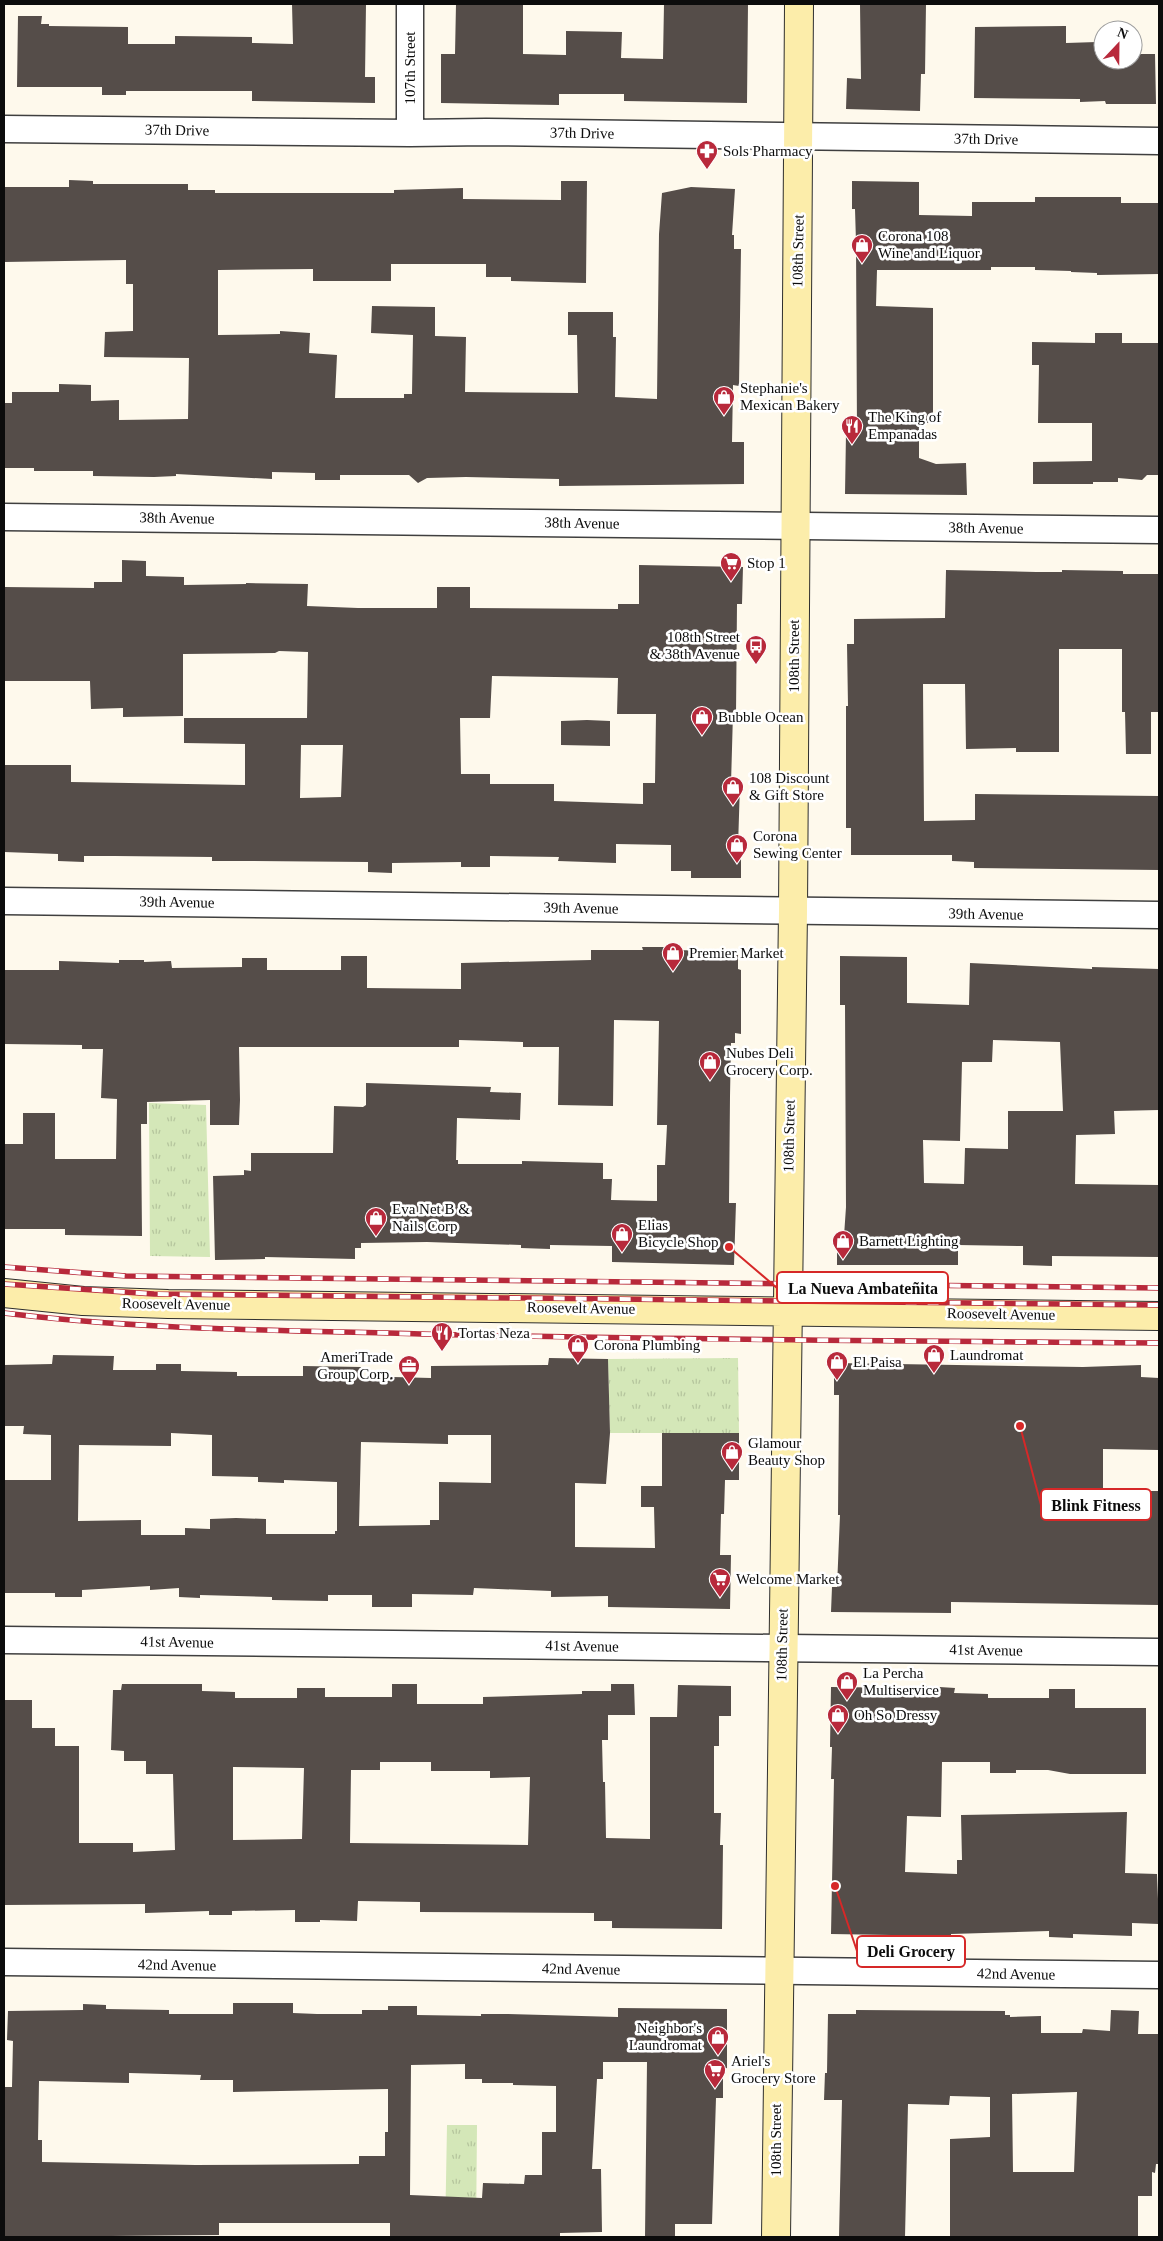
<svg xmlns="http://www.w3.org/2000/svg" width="1163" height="2241" font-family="Georgia,serif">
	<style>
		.grass { fill: url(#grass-tufts) }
		.building { fill: #554d49; fill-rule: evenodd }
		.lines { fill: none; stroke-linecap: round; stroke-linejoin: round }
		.street-casing { stroke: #3f3f3f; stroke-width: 29 }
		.secondary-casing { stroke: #2e2e2e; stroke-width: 30 }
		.street { stroke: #fff; stroke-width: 26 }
		.secondary { stroke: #fcedaa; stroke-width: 28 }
		.rail-casing { stroke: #b8293b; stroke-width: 5.5 }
		.rail { stroke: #fff; stroke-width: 4; stroke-dasharray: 11; stroke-linecap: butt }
		.labels { text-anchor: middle; stroke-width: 5; stroke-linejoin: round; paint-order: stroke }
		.street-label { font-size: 15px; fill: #0c0c0c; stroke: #fff }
		.poi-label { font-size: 15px; fill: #0c0c0c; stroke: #fff; text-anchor: start }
		.leader { fill: none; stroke: #d62828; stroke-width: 2 }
		.callout-dot { fill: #d62828; stroke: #fff; stroke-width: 2 }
		.callout { fill: #fff; stroke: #d62828; stroke-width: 2 }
		.callout-label { font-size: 16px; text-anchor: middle; font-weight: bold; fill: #0c0c0c }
	</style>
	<defs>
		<pattern id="grass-tufts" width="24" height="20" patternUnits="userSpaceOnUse" patternTransform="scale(1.25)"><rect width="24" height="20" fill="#d4e7b8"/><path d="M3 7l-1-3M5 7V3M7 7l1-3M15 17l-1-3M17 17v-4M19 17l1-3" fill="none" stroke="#b5c59d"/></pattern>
	</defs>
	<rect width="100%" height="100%" fill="#fef9ec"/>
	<path class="grass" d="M149,1103L206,1105L210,1257L150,1256Z
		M738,1358L739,1433H610L608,1359Z
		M447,2125H477L476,2237H445Z"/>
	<path class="building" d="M292,4H366L365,77H375V103L252,101V91H126V95H102V87H17L18,16H42L41,24H49V26L128,27V44H175V36L252,37V43L293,44Z
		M456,4H523V54L566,55V31L622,32L621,58L663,59L664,4H748L747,103L624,101V94H559V105L441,103V54H455Z
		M860,4H926L925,74H921L920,111L846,109L847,78L861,79Z
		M1066,26V43L1097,42V54H1103V60H1133V54H1155L1156,104H1106L1105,101L1080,102V99L974,98L975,27Z
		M69,180L93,181V184H188V190H215V193H394V190L463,188V199L561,200V181H587L586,283L511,281V277H486V264H391V281H313V269L218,270V335L280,334V331L310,333L309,353L337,355L335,398H404V394H412L413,335L371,333L372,306L435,307V336L466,337L465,392L578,393L577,335H568V312H613V337H616L615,397L657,399L659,234L662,193L691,187L735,189L732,235H734V249H741L739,386L733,385L732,442H744V484L559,486V479L466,477L427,478L418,483L409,475H340V480H315V473L272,472V479L176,474V476L154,477L93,476V471H34V468H4V403H12V392H59V384L91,385V401L119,400V420L188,419L189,358L104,357L105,332L133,331V284H126V260L4,262V187H69Z
		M852,181L919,182V215L972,216V202H1035V197H1121V203H1159V274L1097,275V273L1071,272V271L1035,270V267H991V270H877L876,306L933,308V423H919V458L936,464L966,463L967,495L845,494L846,433H857L856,242L855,209H852Z
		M1095,333H1122V343H1159V475H1147L1142,480L1118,478V482H1093V484H1033V462L1092,461V423H1038L1039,365H1032V342L1095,343Z
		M122,560L146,561V576L184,577V585L246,584V583L308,584L307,606L358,608H437V587H470V608L618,609V604H639V565L743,567L742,604H737L736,714L733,713L731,784H740L738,847H741V878H691V871H671V845L616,844V863L558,861L559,857L490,856V867H461V862L392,863V873L368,872V862L244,861H212V857L115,856H84V862L58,861V854L4,852V765H71V782L245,785V744L184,743V718H307L308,652L279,651L275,653L183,654V716L123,717V708L91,709L90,681H4V587L94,588V582H122ZM492,676L618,678L617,714H656L655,783H643V804L554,801V784H490V774H461L460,718H490ZM301,745H343L341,797L300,798Z
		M946,570L1036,572H1062V570L1123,571V574H1159V712H1151V754H1126L1125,712H1122V649H1059V752H1016V748L966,749L965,684H923L924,821L975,820V794L1159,796V870L974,868V862L952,861V855H851V828H846V706H848L847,644H854V619L945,618Z
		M587,720L610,721V746L561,745V721Z
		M642,947H667L668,950L738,951V969L741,970V1034L735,1033V1043H731L730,1096L729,1203H736L734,1265L612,1262V1246L550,1245V1249L521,1248V1245L427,1242L361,1243V1248H355V1259L265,1257V1259L215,1260L213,1176L244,1175V1170L251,1171V1153H333L334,1106L363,1107L366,1105V1083L491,1087L490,1092L521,1093L520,1120L457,1118L456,1160H458V1164H522V1161L603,1163V1179H612L611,1200L657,1201V1165H665L667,1125H657L659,1021L614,1020L613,1106L558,1105L559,1047H523V1042L459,1040V1047H239L240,1100L239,1125H210V1100L147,1102V1124H141L142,1236L65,1235V1229H4V1144H23V1113H55V1159H116L117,1099L101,1098L103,1049H82V1045L4,1044V970H59V961L119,963V960H144V962L171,961L172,968L242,967V958H267V970H341V956H367V988L461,989V963L591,960V950H643Z
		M840,956L907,957V1003L969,1005L970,963L1092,969V967L1159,969V1110L1114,1111L1115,1134L1076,1135L1075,1184L1159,1185V1257L1052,1256V1266L1023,1265V1246L958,1245V1265H837V1236H844L846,1207L845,1005H840ZM993,1040L1060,1042L1063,1111H1008V1149L965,1148L964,1184L924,1183L923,1140L960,1141L962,1062H992Z
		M53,1355L114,1356L113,1370H156V1364H181V1371L237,1372V1376H303V1366L361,1367L360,1377H393L431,1378V1366L548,1365L549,1358L608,1359L610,1433L606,1484L575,1483V1547L655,1548L654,1507H641V1486H662V1433H739V1480H725L724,1514H721L720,1555H731L730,1609L608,1607V1596L551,1597V1591L474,1588L473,1595L412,1594V1607H372V1595H328V1601L272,1600V1597L200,1595V1598L179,1597V1588L150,1590V1586L82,1590V1597H55V1593H4V1480H51V1435L23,1434L24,1426H4V1365L52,1364ZM171,1433L212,1435V1476L258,1477V1482L284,1483V1480L337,1482V1531H335V1534H266V1519L236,1518L210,1519V1529L185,1528V1535H141V1520L78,1521L79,1445L171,1446ZM448,1435H491V1483L439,1482V1520H430V1525L359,1526L361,1442L448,1444Z
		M834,1363L1083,1367L1141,1365V1377L1159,1378V1450L1103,1449V1491H1159V1605L951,1602V1613L831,1612L832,1587H837L840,1515H838L839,1395H834Z
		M122,1684H202V1691L235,1692V1698H297V1688H325V1697H392V1684H417V1704H483V1697L582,1694V1691H611V1684H634L635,1715H608V1740H602L603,1782H605L606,1838L650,1839V1717H677L678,1685L731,1686V1716H719V1746H714V1813H721L720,1845H723L722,1929L612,1928V1921H594V1913L420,1912V1902L358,1901L357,1921L320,1920V1922H295V1910L232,1911V1915H209V1911L145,1913V1904L4,1905V1700H32V1728H55V1746H79V1843H133V1852L175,1850L173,1774H146V1761H124V1751L111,1750L113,1690H121ZM380,1762H431V1771H490V1778L530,1777L528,1845L350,1843L351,1770H380ZM233,1767L304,1768L302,1839L233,1840Z
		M924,1686L955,1688L954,1693L988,1694V1698H1049V1689H1075V1708H1146V1774H1070L1048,1770H1016V1773H990V1762H942L941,1817L907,1816L905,1872L957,1874V1860H962L961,1815L1127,1812L1125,1873L1157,1874L1159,1924L1132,1923V1936L1073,1934V1938L1049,1937V1931L951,1934V1936L831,1934L834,1779H831L832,1747H830L831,1687L924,1688Z
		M233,2003H293V2013L317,2014H362V2010H388V2006H417V2015L481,2016V2014H506L618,2017V2008L727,2009V2068L723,2069V2098H716L712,2224H675V2237H645L647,2062H603V2079H597L592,2169H601L602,2232L560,2233V2237H390V2223H219V2235L4,2237V2087H12L13,2041L7,2040L8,2011L83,2010V2004L106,2005V2009L169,2010V2014H233ZM465,2064V2079H482V2083H513V2085L556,2086V2132H542V2175H525L524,2184L483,2183L482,2198L410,2195L411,2065ZM129,2073L201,2075L200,2080H233V2092L388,2089V2132H385V2156H359V2164L195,2165L42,2162V2140H38L39,2081L129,2083Z
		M856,2010L1005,2011V2015H1010V2017L1041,2016V2033H1082L1083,2029L1110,2031L1111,2010L1139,2011L1138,2034H1159V2164H1156L1155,2173L1152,2172V2196H1138V2237H950V2139L990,2137V2097L950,2096L949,2105L908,2104L905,2237H839L842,2100H824L825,2073H827L828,2014H856ZM1077,2092L1074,2172H1013L1012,2094Z"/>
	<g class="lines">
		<g class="street-casing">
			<path id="street" d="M4,129L410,133L486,132L1159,141
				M410,133V4
				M4,517L1159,530
				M4,901L1159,915
				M4,1640L1159,1652
				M4,1962L1159,1975"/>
		</g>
		<g class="secondary-casing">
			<path id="secondary" d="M4,1293L83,1301L168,1304L1159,1316
				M776,2237L793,911L799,4"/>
		</g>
		<use href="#street" class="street"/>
		<use href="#secondary" class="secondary"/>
		<g class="rail-casing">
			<path id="rail" d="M4,1267L126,1276L1159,1288
				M4,1284L154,1294L1159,1305
				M4,1313C142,1330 282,1330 421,1334C667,1340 913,1341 1159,1343"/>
		</g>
		<use href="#rail" class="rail"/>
	</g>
	<defs>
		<g id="pharmacy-pin" transform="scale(1.125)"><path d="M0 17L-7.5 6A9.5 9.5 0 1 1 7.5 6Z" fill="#b8293b" stroke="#fff"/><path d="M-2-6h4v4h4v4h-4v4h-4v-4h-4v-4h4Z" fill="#fff"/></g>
		<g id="shop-pin" transform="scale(1.125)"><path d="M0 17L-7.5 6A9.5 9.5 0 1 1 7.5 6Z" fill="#b8293b" stroke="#fff"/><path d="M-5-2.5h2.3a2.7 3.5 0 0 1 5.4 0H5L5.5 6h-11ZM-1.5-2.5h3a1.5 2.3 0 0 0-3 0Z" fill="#fff"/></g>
		<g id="restaurant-pin" transform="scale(1.125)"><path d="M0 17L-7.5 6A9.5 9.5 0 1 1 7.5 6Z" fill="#b8293b" stroke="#fff"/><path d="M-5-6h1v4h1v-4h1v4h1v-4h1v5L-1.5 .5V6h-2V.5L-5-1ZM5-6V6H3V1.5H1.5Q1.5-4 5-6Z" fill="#fff"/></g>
		<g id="supermarket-pin" transform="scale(1.125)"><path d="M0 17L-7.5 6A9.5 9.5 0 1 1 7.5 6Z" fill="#b8293b" stroke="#fff"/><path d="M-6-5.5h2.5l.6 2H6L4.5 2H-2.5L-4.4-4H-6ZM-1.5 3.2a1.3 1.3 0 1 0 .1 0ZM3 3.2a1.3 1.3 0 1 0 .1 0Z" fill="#fff"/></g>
		<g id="bus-pin" transform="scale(1.125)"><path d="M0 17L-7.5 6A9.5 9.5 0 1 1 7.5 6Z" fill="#b8293b" stroke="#fff"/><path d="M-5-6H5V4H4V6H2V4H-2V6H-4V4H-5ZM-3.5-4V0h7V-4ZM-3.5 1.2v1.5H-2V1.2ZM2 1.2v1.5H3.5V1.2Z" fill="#fff"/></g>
		<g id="office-pin" transform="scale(1.125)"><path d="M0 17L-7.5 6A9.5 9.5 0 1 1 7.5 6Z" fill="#b8293b" stroke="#fff"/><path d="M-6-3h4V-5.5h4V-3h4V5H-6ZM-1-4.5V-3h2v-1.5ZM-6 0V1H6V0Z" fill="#fff"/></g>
	</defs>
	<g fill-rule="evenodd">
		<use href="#pharmacy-pin" x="707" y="151"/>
		<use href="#shop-pin" x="862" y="245"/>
		<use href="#shop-pin" x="724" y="397"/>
		<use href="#restaurant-pin" x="852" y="426"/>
		<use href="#supermarket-pin" x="731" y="563"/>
		<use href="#bus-pin" x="756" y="646"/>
		<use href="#shop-pin" x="702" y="717"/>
		<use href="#shop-pin" x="733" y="787"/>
		<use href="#shop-pin" x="737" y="845"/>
		<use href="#shop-pin" x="673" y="953"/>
		<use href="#shop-pin" x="710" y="1062"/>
		<use href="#shop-pin" x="376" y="1218"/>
		<use href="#shop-pin" x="622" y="1234"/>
		<use href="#shop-pin" x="843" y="1241"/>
		<use href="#restaurant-pin" x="442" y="1333"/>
		<use href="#shop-pin" x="578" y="1345"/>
		<use href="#shop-pin" x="934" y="1355"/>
		<use href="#shop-pin" x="837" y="1362"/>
		<use href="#office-pin" x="409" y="1366"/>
		<use href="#shop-pin" x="732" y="1452"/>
		<use href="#supermarket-pin" x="720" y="1579"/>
		<use href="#shop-pin" x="847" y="1682"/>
		<use href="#shop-pin" x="838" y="1715"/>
		<use href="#shop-pin" x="718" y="2037"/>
		<use href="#supermarket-pin" x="715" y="2070"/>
	</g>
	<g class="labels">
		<g class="street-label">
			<text transform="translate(410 68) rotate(-90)" y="5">107th Street</text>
			<text transform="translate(177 130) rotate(1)" y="5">37th Drive</text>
			<text transform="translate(582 133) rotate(1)" y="5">37th Drive</text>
			<text transform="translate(986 139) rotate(1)" y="5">37th Drive</text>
			<text transform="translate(798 251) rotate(-89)" y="5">108th Street</text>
			<text transform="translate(177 518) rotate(1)" y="5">38th Avenue</text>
			<text transform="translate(582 523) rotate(1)" y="5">38th Avenue</text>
			<text transform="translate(986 528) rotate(1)" y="5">38th Avenue</text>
			<text transform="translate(794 656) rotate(-90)" y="5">108th Street</text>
			<text transform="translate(177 902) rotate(1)" y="5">39th Avenue</text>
			<text transform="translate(581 908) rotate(1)" y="5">39th Avenue</text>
			<text transform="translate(986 914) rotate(1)" y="5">39th Avenue</text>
			<text transform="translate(789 1136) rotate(-89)" y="5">108th Street</text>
			<text transform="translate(176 1304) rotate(1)" y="5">Roosevelt Avenue</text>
			<text transform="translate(581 1308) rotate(1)" y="5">Roosevelt Avenue</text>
			<text transform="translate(1001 1314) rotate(1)" y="5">Roosevelt Avenue</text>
			<text transform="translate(177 1642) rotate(1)" y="5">41st Avenue</text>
			<text transform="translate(782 1645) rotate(-89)" y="5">108th Street</text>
			<text transform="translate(582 1646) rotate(1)" y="5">41st Avenue</text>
			<text transform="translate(986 1650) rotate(1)" y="5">41st Avenue</text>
			<text transform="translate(177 1965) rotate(1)" y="5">42nd Avenue</text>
			<text transform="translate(581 1969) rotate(1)" y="5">42nd Avenue</text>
			<text transform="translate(1016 1974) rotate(1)" y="5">42nd Avenue</text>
			<text transform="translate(776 2140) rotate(-90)" y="5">108th Street</text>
		</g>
		<g class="poi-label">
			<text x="723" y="156">Sols Pharmacy</text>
			<text x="878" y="241">Corona 108<tspan x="878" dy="17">Wine and Liquor</tspan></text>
			<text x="740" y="393">Stephanie's<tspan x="740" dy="17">Mexican Bakery</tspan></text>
			<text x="868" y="422">The King of<tspan x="868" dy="17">Empanadas</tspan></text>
			<text x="747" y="568">Stop 1</text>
			<text x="740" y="642" text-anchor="end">108th Street<tspan x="740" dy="17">&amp; 38th Avenue</tspan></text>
			<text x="718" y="722">Bubble Ocean</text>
			<text x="749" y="783">108 Discount<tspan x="749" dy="17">&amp; Gift Store</tspan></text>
			<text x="753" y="841">Corona<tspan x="753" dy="17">Sewing Center</tspan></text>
			<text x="689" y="958">Premier Market</text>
			<text x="726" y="1058">Nubes Deli<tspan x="726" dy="17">Grocery Corp.</tspan></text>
			<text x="392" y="1214">Eva Net B &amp;<tspan x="392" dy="17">Nails Corp</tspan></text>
			<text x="638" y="1230">Elias<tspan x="638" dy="17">Bicycle Shop</tspan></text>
			<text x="859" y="1246">Barnett Lighting</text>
			<text x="458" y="1338">Tortas Neza</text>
			<text x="594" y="1350">Corona Plumbing</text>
			<text x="950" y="1360">Laundromat</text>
			<text x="393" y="1362" text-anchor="end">AmeriTrade<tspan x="393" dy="17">Group Corp.</tspan></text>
			<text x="853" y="1367">El Paisa</text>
			<text x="748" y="1448">Glamour<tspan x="748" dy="17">Beauty Shop</tspan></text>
			<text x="736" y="1584">Welcome Market</text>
			<text x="863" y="1678">La Percha<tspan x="863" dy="17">Multiservice</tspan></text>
			<text x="854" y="1720">Oh So Dressy</text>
			<text x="702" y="2033" text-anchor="end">Neighbor's<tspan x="702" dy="17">Laundromat</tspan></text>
			<text x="731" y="2066">Ariel's<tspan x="731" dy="17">Grocery Store</tspan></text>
		</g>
	</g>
	<path class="leader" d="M729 1247L777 1288M1020 1426L1041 1505M835 1886L857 1951"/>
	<g class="callout-dot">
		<circle cx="729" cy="1247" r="5"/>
		<circle cx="1020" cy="1426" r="5"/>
		<circle cx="835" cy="1886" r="5"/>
	</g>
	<g class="callout">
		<rect x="777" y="1272" width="171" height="31" rx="5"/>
		<rect x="1041" y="1489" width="110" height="31" rx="5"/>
		<rect x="857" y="1936" width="108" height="31" rx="5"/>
	</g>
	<g class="callout-label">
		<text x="863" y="1294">La Nueva Ambateñita</text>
		<text x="1096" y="1511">Blink Fitness</text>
		<text x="911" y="1957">Deli Grocery</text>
	</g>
	<rect width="1163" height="2241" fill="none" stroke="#0c0c0c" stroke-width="10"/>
	<g transform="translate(1118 45) rotate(22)"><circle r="24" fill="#ffffff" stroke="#9e9e9e"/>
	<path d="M0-4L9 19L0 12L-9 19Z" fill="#b8293b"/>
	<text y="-8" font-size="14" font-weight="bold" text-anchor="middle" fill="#0c0c0c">N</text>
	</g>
</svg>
